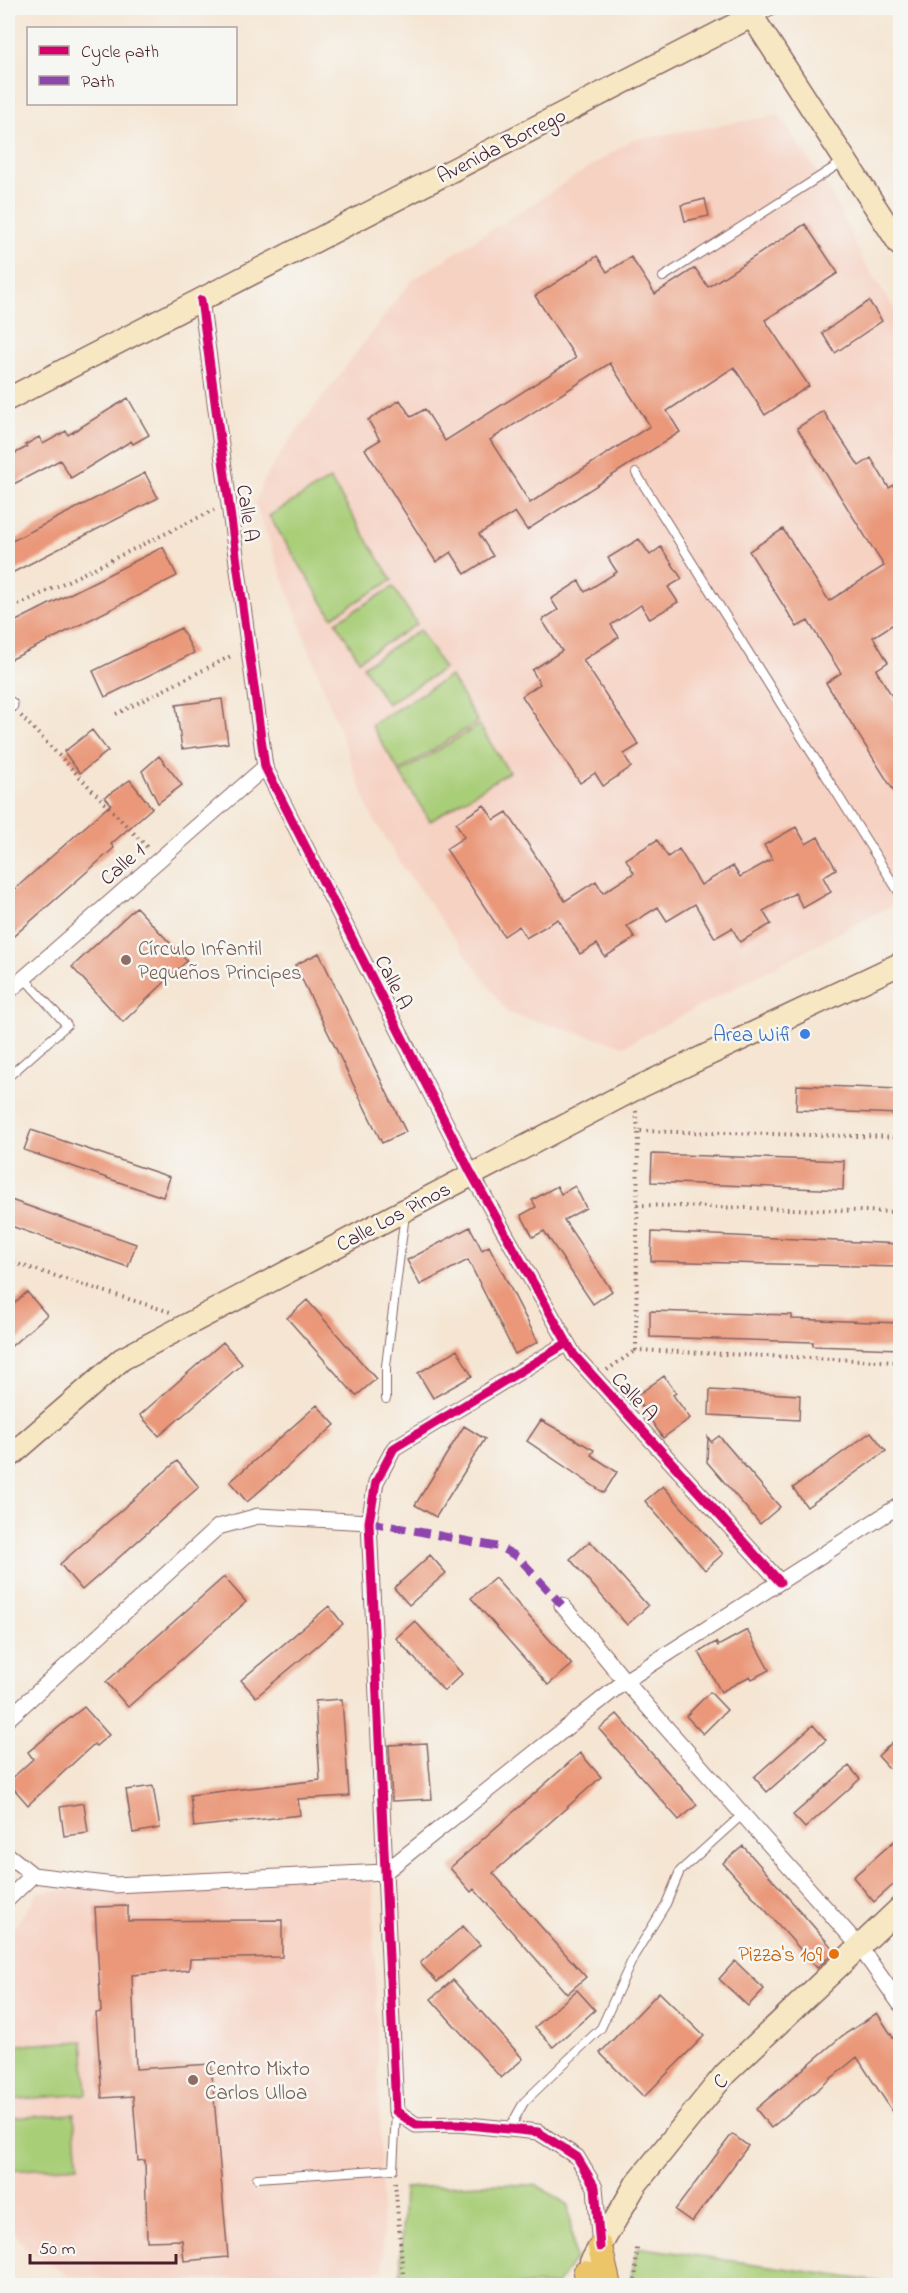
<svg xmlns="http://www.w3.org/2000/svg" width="908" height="2293" font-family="'Indie Flower',sans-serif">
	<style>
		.built { fill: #f6d2c3 }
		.green { fill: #a9ce78; stroke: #7a7652; stroke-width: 1.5 }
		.building { fill: #ea9879; fill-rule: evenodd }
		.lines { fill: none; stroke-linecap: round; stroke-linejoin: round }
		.lane-casing { stroke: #866465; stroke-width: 10 }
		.street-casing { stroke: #866465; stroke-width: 17 }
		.secondary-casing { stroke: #866465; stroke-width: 25 }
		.primary-casing { stroke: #866465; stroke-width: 26 }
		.path { stroke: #866465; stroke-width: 4; stroke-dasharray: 1.5 4.5; stroke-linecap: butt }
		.lane { stroke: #fff; stroke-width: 8 }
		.street { stroke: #fff; stroke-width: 15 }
		.secondary { stroke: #f7e8c3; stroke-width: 22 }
		.primary { stroke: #ecc569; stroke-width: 24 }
		.quiet { stroke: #8e44ad; stroke-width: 8; stroke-dasharray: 15 8; stroke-linecap: butt }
		.cycleway-casing { stroke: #f6f6f2; stroke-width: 13 }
		.cycleway { stroke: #d6006c; stroke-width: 9 }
		.education-dot { fill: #8d6e63; stroke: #f6f6f2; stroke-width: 2 }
		.shop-dot { fill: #3f7fe0; stroke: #f6f6f2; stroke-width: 2 }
		.food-dot { fill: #e8710a; stroke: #f6f6f2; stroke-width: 2 }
		.labels { text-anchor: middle; stroke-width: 5; stroke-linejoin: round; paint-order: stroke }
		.street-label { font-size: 21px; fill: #4a1f2b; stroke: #f6f6f2 }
		.education-label { font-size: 21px; fill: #785e54; stroke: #f6f6f2; text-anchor: start }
		.shop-label { font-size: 21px; fill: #366cbe; stroke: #f6f6f2; text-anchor: end }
		.food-label { font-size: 21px; fill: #c56008; stroke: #f6f6f2; text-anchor: end }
	</style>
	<rect width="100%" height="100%" fill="#f6f6f2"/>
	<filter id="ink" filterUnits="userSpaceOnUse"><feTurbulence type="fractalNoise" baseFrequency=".0167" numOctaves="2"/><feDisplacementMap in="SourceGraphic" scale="12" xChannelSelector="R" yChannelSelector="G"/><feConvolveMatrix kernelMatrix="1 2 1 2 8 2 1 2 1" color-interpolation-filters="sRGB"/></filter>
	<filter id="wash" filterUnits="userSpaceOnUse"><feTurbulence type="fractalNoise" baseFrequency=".008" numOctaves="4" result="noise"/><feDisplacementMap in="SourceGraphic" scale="24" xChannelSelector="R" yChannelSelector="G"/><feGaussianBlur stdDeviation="1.35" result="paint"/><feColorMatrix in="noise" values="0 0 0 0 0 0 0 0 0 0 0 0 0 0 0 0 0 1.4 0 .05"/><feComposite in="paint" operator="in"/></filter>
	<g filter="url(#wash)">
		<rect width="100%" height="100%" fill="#f5e5d2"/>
		<path class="built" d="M779,115L828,188L864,262L900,318V901L624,1046L508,1013L401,864L370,813L255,503L264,480L289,441L411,281L632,140Z
			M372,1868L384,2270L142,2283L67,2275L26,2248L8,2224V1936L39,1892Z"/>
		<path class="green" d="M330,479L392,580L332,617L269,516Z
			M393,587L417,624L359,660L336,622Z
			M420,630L444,669L387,704L363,666Z
			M450,676L478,722L399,771L371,725Z
			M479,725L509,772L430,821L400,773Z
			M83,2041L87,2094L8,2100V2046Z
			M74,2114L78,2166L8,2171V2118Z
			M480,2184L537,2185L568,2205L575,2259L557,2285H395L400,2282L404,2188Z
			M637,2247L900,2285H634L631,2278Z"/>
		<g id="blocks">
			<path class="building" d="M705,199L709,216L685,221L681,205Z
				M805,224L838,273L765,320L809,386L765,415L734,367L667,411L680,432L527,530L515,512L479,534L493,556L465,574L451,552L436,562L365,449L380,440L368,420L400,400L411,417L425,409L445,441L576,358L535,296L597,256L607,272L631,257L655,294L695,268L708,287ZM610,363L650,426L530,503L490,440Z
				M869,301L882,321L835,353L822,333Z
				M128,398L149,435L133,444L131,441L71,478L60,460L8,487V457L27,447L25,445L39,437L43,444L66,431L68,435Z
				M823,411L859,466L871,458L889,488L900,481V620L873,637L888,662L876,670L900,709V801L826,683L841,673L808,621L797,627L749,551L783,529L829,601L884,566L797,428Z
				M145,473L158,498L8,575V543Z
				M639,539L650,555L661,547L682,579L668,587L678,602L650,619L641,605L611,625L619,637L583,660L639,745L624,754L631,767L603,786L595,773L580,783L522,696L540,684L532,670L562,651L542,620L558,610L551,599L579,581L585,592L617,572L608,558Z
				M163,547L177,576L8,661V625Z
				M181,628L194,653L105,697L93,671Z
				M222,699L228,743L182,749L176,705Z
				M92,730L108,751L80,773L64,752Z
				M159,756L182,785L158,803L142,771Z
				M130,780L152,808L111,844L114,848L8,941V895L111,804L105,797Z
				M484,805L494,820L507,812L565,901L596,881L603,893L634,873L626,859L657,840L668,857L679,849L701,885L733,866L740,877L772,859L764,845L796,827L806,844L818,837L836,869L823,877L831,892L803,908L795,893L763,911L771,924L740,942L732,928L715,938L695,904L667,921L658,907L627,926L635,938L605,957L597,944L580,954L558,919L526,938L519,926L504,936L446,849L464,837L456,823Z
				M136,907L187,961L123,1022L72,967Z
				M319,953L406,1132L382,1143L295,965Z
				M797,1085L900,1089V1114L796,1110Z
				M31,1130L170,1177L163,1197L24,1150Z
				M652,1154L844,1161L843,1190L651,1182Z
				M557,1186L561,1194L575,1186L586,1208L564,1220L612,1291L593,1304L544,1231L533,1237L521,1215L536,1207L532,1200Z
				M8,1199L136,1244L128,1267L8,1225Z
				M470,1227L482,1250L489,1246L538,1342L515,1354L468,1260L420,1285L407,1260Z
				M652,1232L900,1244V1267L651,1261Z
				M27,1292L47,1315L8,1349V1309Z
				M307,1300L376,1379L356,1396L287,1318Z
				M650,1311L792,1315V1319L900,1323V1349L813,1346V1342L650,1337Z
				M223,1342L242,1364L159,1436L140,1415Z
				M457,1350L472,1376L433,1398L418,1373Z
				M664,1376L676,1393L673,1395L690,1418L663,1438L635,1397Z
				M710,1390L800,1395L799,1420L709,1415Z
				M317,1405L335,1425L247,1502L230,1482Z
				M541,1420L594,1450L591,1455L617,1472L604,1493L527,1441Z
				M464,1426L485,1439L436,1517L415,1505Z
				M871,1432L886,1451L807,1507L793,1488Z
				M719,1436L780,1507L760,1524L707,1462L708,1437L711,1442Z
				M177,1461L199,1487L82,1590L60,1564Z
				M663,1486L723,1554L705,1570L645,1501Z
				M590,1541L648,1606L627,1625L570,1559Z
				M430,1555L446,1573L409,1605L394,1588Z
				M224,1577L246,1602L128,1707L106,1682Z
				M495,1578L572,1665L548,1685L471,1598Z
				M329,1606L343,1624L256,1697L241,1680Z
				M415,1621L462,1674L444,1691L396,1638Z
				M747,1630L769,1670L752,1679L750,1676L721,1692L699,1652L716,1642L718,1646Z
				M710,1692L727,1710L703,1734L686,1716Z
				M342,1699L349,1796L298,1799L300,1815L194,1827L190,1795L320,1780L315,1701Z
				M84,1707L109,1735L96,1746L94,1744L28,1805L8,1782L33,1759L28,1752Z
				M617,1714L697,1805L679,1820L599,1729Z
				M813,1725L826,1740L767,1792L754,1777Z
				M900,1735V1780L878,1756Z
				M427,1743L432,1799L392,1801L389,1745Z
				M580,1753L601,1777L493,1873L586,1977L567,1994L474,1889L471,1892L450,1868Z
				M849,1766L860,1779L805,1828L793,1815Z
				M153,1786L160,1828L133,1833L126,1790Z
				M84,1803L88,1833L64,1836L60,1807Z
				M900,1836V1879L874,1902L853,1877Z
				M743,1846L835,1951L817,1968L723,1863Z
				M128,1906V1921L282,1920V1957L190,1959L189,1970L132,1975L136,2069L211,2064L228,2257L184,2261L182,2240L147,2241L145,2160L138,2161L133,2096L102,2098L96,2013L101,2012L95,1907Z
				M463,1926L480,1945L437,1982L420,1963Z
				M735,1961L764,1989L748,2006L719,1979Z
				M453,1980L523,2059L501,2078L431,1999Z
				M577,1990L595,2010L553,2047L535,2027Z
				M659,1992L704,2036L644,2097L600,2053Z
				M877,2013L900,2048V2123L857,2057L771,2128L756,2109L842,2036Z
				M732,2134L748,2146L692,2222L675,2210Z"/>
		</g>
	</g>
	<g filter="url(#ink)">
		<use href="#blocks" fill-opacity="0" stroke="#866465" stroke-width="1.5"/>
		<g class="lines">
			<g class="lane-casing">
				<path id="lane" d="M663,277L844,161
					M636,473L900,894
					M8,1077L67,1025L24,978
					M386,1399V1366L405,1214
					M509,2129L524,2102L601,2028L634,1956L666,1904L680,1871L743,1814
					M257,2178L393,2169L396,2112"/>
			</g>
			<g class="street-casing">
				<path id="street" d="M738,8L752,16L769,8
					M201,300L265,767L471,1173L574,1355L780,1582
					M8,707L10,705
					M8,992L265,767
					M567,1343L394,1448L376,1482L369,1522L396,2111L416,2125L458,2124L538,2132L577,2157L595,2187L600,2247
					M562,1605L625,1681L859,1946L900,2004
					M8,1719L218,1527L258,1516L369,1522
					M8,1855L33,1875
					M33,1875L114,1885L385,1872L625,1681L900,1505
					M8,1899L33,1875"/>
			</g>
			<g class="secondary-casing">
				<path id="secondary" d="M8,399L752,16L900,245
					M8,1458L122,1359L633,1090L900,964
					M591,2262L636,2184L725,2074L900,1908"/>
			</g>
			<g class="primary-casing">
				<path id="primary" d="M600,2247L609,2286
					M585,2273L589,2286"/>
			</g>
			<path class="path" d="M8,610L214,510
				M116,714L233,655
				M21,716L149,849
				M636,1111L638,1131
				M900,1137L638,1131L636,1350L900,1362
				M637,1205L900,1212
				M8,1261L170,1312
				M607,1370L636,1350
				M395,2182L404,2286
				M635,2286L637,2247"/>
			<use href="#lane" class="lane"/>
			<use href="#street" class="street"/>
			<use href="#secondary" class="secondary"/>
			<use href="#primary" class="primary"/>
			<path class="quiet" d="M8,707L10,705
				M369,1522L499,1547L518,1557L562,1605"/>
			<g class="cycleway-casing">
				<path id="cycleway" d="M201,300L265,767L471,1173L574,1355L780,1582
					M567,1343L394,1448L376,1482L369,1522L396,2111L416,2125L458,2124L538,2132L577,2157L595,2187L600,2247"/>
			</g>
			<use href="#cycleway" class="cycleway"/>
		</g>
	</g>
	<g class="education-dot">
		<circle cx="126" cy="960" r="6"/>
		<circle cx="193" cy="2080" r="6"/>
	</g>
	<circle class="shop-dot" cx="805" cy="1034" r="6"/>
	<circle class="food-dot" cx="834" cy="1954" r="6"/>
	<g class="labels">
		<g class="street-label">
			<text transform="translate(501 145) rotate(-27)" y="7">Avenida Borrego</text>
			<text transform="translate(248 513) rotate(82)" y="7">Calle A</text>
			<text transform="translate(122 864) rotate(-41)" y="7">Calle 1</text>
			<text transform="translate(394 982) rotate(63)" y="7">Calle A</text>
			<text transform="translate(393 1216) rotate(-28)" y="7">Calle Los Pinos</text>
			<text transform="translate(635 1396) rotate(48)" y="7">Calle A</text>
			<text transform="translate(720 2081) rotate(-49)" y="7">C</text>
		</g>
		<g class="education-label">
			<text x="138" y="955">Círculo Infantil<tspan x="138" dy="24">Pequeños Principes</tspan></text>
			<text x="205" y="2075">Centro Mixto<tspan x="205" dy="24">Carlos Ulloa</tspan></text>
		</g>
		<g class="shop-label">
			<text x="793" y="1041">Area Wifi</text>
		</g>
		<g class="food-label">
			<text x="822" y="1961">Pizza's 109</text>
		</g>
	</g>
	<rect width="908" height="2293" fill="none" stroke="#f6f6f2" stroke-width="30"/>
	<rect x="27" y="27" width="210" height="78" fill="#f6f6f2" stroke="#b1a0a2" stroke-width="1.5"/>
	<rect x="39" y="46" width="30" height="9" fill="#d6006c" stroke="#b1a0a2" stroke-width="1.5"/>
	<text x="81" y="57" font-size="18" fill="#4a1f2b">Cycle path</text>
	<rect x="39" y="76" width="30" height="9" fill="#8e44ad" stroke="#b1a0a2" stroke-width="1.5"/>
	<text x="81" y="87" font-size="18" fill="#4a1f2b">Path</text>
	<path d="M30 2254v9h146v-9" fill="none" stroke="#4a1f2b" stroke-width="3"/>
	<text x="39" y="2254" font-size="18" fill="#4a1f2b" stroke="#f6f6f2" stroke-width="4.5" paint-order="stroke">50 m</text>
</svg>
